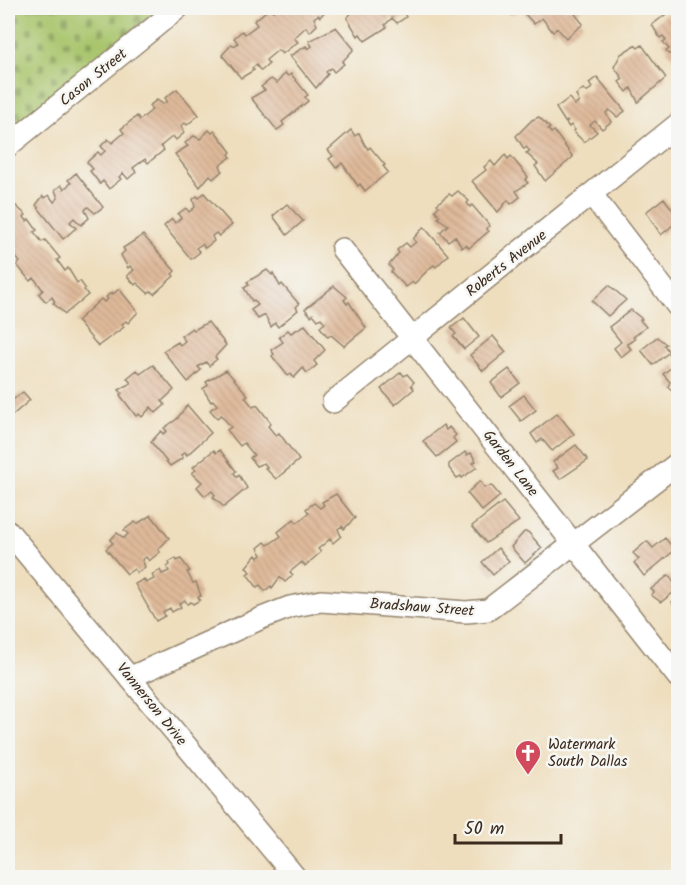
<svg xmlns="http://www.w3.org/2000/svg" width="686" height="885" font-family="Kalam,sans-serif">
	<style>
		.cemetery { fill: url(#cemetery-stones); stroke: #717744; stroke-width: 1.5 }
		.building { fill: url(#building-back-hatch) }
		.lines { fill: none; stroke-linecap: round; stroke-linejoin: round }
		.minor-casing { stroke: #94846e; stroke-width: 24 }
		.minor { stroke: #fff; stroke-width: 21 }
		.labels { text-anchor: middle; stroke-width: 5; stroke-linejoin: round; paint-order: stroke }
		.street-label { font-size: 15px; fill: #3b2a1e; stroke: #f6f6f2 }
		.poi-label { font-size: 15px; fill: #3b2a1e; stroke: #f6f6f2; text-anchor: start }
	</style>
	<defs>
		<pattern id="cemetery-stones" width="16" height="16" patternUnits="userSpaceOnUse" patternTransform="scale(1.5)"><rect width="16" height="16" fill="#a7c46b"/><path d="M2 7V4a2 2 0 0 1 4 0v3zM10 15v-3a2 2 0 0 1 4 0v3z" fill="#899f57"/></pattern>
		<pattern id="building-back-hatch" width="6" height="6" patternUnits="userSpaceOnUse" patternTransform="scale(1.5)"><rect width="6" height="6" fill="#dfb99a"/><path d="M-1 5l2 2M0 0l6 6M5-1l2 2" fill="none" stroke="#c09f84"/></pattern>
	</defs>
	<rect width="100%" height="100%" fill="#f6f6f2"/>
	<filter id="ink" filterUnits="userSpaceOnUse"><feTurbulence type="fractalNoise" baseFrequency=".0167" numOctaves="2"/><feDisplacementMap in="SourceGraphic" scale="12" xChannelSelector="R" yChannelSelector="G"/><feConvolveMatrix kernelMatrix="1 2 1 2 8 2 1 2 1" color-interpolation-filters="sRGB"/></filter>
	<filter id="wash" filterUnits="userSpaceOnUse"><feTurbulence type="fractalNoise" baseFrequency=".008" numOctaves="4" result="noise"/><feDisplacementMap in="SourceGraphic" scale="24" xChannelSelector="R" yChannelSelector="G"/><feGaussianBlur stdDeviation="1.35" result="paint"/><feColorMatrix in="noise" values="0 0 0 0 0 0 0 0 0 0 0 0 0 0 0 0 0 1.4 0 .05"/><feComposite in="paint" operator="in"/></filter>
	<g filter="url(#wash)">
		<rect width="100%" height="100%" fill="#eedebe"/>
		<path class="cemetery" d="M8,8H160L8,132Z"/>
		<g id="blocks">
			<path class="building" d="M270,8L273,11L278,8H328L320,17L318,15L314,18L317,25L310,32L306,27L294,38L298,42L282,54L278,50L266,60L269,64L261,71L256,65L252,68L254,70L241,78L222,55L232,44L234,46L238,43L234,38L242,31L245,34L257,25L254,21Z
				M356,8H401L406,17L397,23L392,18L385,25L387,27L365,41L360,34L358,36L347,18Z
				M503,8H521L512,15Z
				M530,8H583L575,14L583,24L566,38L557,28L553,32L542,18L534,24L524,13Z
				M674,8L678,9V61L666,51L669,49L663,42L666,40L663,36L660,38L652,25Z
				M336,27L354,49L342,62L344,64L334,72L331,68L326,72L328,74L316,88L290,56L306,46L308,49L312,46L309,41Z
				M635,45L638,48L642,45L666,78L638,102L631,88L627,92L619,82L623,79L614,67L621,54Z
				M285,73L288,76L291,74L308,95L305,97L308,101L282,122L284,125L277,130L251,98L265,90L261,87L271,79L277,83Z
				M597,77L625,111L617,117L609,110L606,113L611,122L602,129L595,121L590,125L597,132L584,142L573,131L575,130L571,125L569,127L566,123L568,121L565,122L556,108L569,98L575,105L579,102L576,95L583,89L586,92L592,88L589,83Z
				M177,89L199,115L187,125L185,123L181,126L184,133L176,140L173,136L161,146L164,150L148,163L145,159L133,168L136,172L128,179L123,173L119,177L121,179L109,189L103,181L100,184L90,171L93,169L87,162L98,152L101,155L105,151L101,146L108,139L112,143L124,133L121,129L137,116L140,120L152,110L149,106L157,100L163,104L167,101L165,98Z
				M539,117L550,128L548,129L551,133L554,131L573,157L545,181L535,166L538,164L526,153L530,151L526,147L524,149L516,136L532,120Z
				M209,130L212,133L215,131L231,152L229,154L231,157L220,165L222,171L213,179L210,175L200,187L175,154L188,146L185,143L194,136L200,139Z
				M351,130L355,136L359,133L365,145L368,149L370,147L385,165L383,166L388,172L365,191L360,184L358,186L342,163L336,168L329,159L333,156L328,150Z
				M505,155L508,159L511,156L528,177L525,180L528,183L516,191L520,197L511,204L508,200L498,212L472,181L486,170L484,167L491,161L495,166Z
				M76,173L103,207L95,213L88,207L85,210L89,218L81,225L74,218L70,222L76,228L63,239L36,205L43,196L45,198L49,195L54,202L58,198L55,190L61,185L64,189L71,183L68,180Z
				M458,191L469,201L467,203L470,207L472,205L490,226L486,229L489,231L469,248L466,245L462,248L455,236L448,241L440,232L448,225L438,218L440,216L435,210L439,206L437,204L449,194L452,196Z
				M204,193L232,225L219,236L216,233L212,236L214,241L205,248L202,244L196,248L200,252L191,259L164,226L172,219L175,223L181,218L178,214L186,208L189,212L195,207L193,199L197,196L199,198Z
				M664,198L678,217V221L661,235L646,212Z
				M287,204L303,221L287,235L273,216Z
				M15,205L26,215L24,217L27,221L29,219L37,230L34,232L42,242L45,240L60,258L57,260L65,271L68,268L77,283L80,281L85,288L84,290L88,295L65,314L53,303L55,302L52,297L46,302L39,294L43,290L34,278L30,281L17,265L20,262L10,250L8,252V207L9,209Z
				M424,227L448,255L436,267L434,265L430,268L414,284L413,282L406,287L391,272L393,270L389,265L399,253L397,250L406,243L410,247L416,242L413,239Z
				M143,235L175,271L172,274L174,276L154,294L151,291L148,293L137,283L135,285L127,276L134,270L130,266L128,268L121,255L125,251L123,248Z
				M267,270L272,275L273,273L280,286L282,284L299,304L296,307L298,310L278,327L275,323L271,327L265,315L258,319L251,310L258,305L254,300L252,301L244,288L249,285L247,282Z
				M609,285L626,300L608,316L592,301Z
				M334,286L347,297L344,300L347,304L349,302L366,328L344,346L331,335L328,337L320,327L325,323L321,318L318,320L313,314L311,316L305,309Z
				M119,289L138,312L128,323L126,321L122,324L124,327L98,346L77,321L101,299L104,302L108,299L106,297L112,292L113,294Z
				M631,310L642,319L640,320L646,327L633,337L635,339L627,344L631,349L621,357L614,348L621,342L609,327Z
				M464,318L479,337L464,349L453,336L456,334L451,328Z
				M208,322L226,345L215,357L217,359L209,366L206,362L198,367L201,370L188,382L163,351L178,342L180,345L185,341L181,336L192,328L194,330Z
				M305,325L325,350L314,361L317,365L307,373L303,368L294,378L291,374L288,376L272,356L274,354L271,350L283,342L279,337L288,330L291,333Z
				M493,336L506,352L483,371L470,355Z
				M657,337L666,344L664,345L669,352L653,365L641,350Z
				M677,363L678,389L673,391L668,387L670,382L663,374Z
				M153,365L174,390L162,401L165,405L156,413L151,407L142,417L139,414L136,416L120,395L122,393L119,390L131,383L127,378L137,370L140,374Z
				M509,369L520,383L501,397L491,383Z
				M226,370L248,395L245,397L253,407L257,405L271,423L268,426L276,436L279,433L299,460L276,479L265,468L267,467L264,463L256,466L250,458L254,455L244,443L240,446L227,430L231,427L221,415L217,418L210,410L217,405L213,400L211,402L203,389L208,385L206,382Z
				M401,372L404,376L407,374L414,382L411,385L414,389L395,405L381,389Z
				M23,392L30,400L8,419V399L10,402Z
				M524,395L536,410L521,421L509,406Z
				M187,405L211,433L187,455L185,452L181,455L183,458L170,466L151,442L161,431L163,434L167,431L164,428L177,419Z
				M557,413L574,434L552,451L542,439L537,443L531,434Z
				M443,425L446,430L449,427L456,435L453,438L456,442L437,457L423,441Z
				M576,445L588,460L560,479L553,471L558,468L553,462Z
				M214,450L216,453L220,450L236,471L234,473L237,477L239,475L247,488L224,507L213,497L215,495L212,491L205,496L197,487L202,482L192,473L196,470L193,467Z
				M465,452L467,455L471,453L476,461L473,463L477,467L462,478L461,476L457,478L449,468V464Z
				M480,481L484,487L492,486L500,496L482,511L467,493Z
				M336,494L355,518L344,529L342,526L338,529L341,536L333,543L330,539L318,549L321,552L305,566L302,562L290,572L293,575L285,582L280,577L272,588L271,586L265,591L260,585L257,587L247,574L250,572L246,567L256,555L258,558L262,555L258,548L265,542L268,545L281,536L278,532L294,519L297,523L309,513L306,509L314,503L320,508L324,505L322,502Z
				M503,502L519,521L486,543L472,526Z
				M151,515L169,538L158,550L160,552L149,561L146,557L142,560L145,567L137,573L134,569L127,574L106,549L113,543L110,540L117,533L124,538L128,534L124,530L135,522L137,524Z
				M524,532H528L542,548L525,563L511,547Z
				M665,538L675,550L644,576L634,563L639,559L633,553L647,541L653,548Z
				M498,548L509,561L493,575L482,562Z
				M176,558L177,561L181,559L190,571L187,572L193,583L196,582L201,596L198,597L200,600L193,604L191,602L187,604L185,600L179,604L181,607L172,612L170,608L163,612L165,616L156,621L135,584L144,579L146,583L154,579L152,575L160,570L162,574L169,571L167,567L170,565L169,562Z
				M669,575L678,589L661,602L651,595L654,592L651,589Z
				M678,597V616L672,602Z"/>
		</g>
	</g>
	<g filter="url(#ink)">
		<use href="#blocks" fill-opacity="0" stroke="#94846e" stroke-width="1.5"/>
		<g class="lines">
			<g class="minor-casing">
				<path id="minor" d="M8,146L178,8
					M592,195L678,307
					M342,249L678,677
					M333,402L678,124
					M8,531L296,878
					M131,677L262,618L290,607L321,601L466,612L488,610L678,463"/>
			</g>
			<use href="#minor" class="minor"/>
		</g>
	</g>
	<defs>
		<g id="church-pin" transform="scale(1.35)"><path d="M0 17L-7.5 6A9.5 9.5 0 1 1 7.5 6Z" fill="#d1495b" stroke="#f6f6f2"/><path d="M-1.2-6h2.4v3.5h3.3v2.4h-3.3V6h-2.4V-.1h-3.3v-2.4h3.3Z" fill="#fff"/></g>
	</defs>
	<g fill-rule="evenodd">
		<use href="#church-pin" x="528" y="753"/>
	</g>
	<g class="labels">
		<g class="street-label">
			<text transform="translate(93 77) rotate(-39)" y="5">Cason Street</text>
			<text transform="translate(506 263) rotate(-38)" y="5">Roberts Avenue</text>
			<text transform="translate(511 463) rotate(52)" y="5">Garden Lane</text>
			<text transform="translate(422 607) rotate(4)" y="5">Bradshaw Street</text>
			<text transform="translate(152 704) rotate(51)" y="5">Vannerson Drive</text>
		</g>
		<g class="poi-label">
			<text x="548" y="749">Watermark<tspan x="548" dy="17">South Dallas</tspan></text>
		</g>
	</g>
	<rect width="686" height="885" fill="none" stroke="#f6f6f2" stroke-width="30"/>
	<path d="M455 834v9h106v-9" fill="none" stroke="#3b2a1e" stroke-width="3"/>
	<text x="464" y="834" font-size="18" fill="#3b2a1e" stroke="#f6f6f2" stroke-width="4.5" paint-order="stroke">50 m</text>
</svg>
